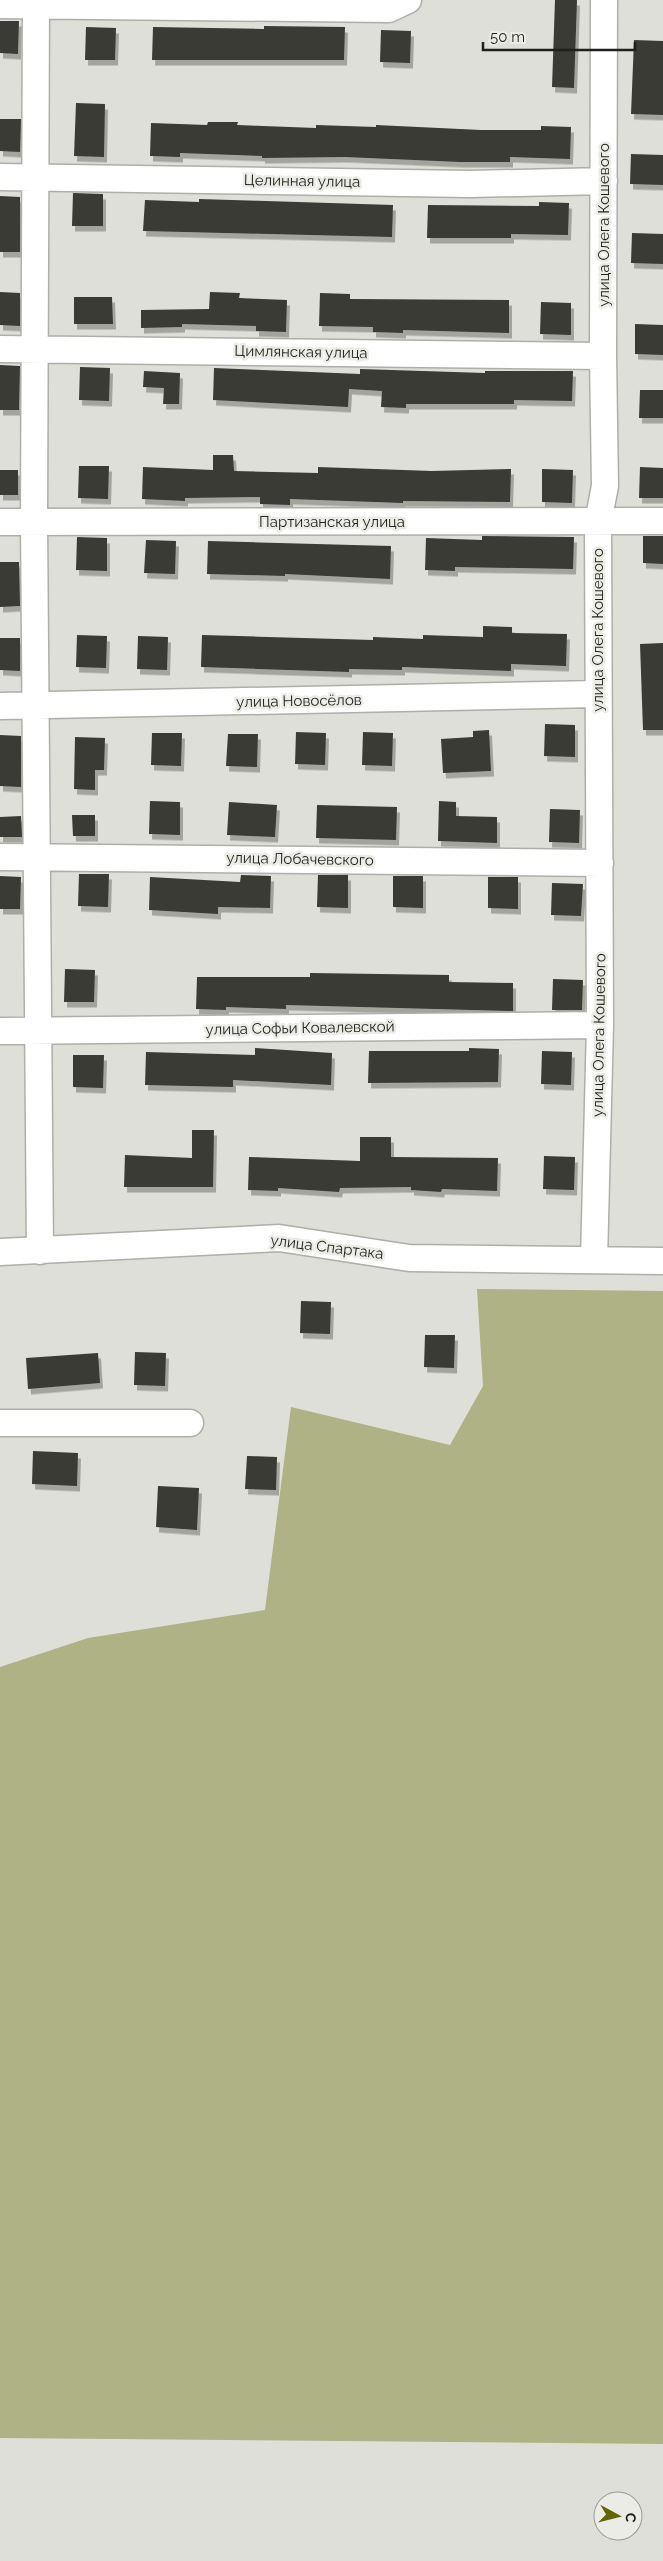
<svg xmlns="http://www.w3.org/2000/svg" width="663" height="2561" font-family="Raleway,sans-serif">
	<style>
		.green { fill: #aeb285 }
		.building { fill: #3a3a35; filter: url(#shadow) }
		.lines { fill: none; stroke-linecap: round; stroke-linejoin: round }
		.minor-casing { stroke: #aeafa8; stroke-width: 29 }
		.minor { stroke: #fff; stroke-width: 26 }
		.labels { text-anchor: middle; stroke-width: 5; stroke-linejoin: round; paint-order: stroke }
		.street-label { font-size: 15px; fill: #1f1f1d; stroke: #ebece5 }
	</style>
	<defs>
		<filter id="shadow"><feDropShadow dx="3" dy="5.5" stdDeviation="0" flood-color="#0004"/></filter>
	</defs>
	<rect width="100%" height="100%" fill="#dedfd8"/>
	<path class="green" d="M477,1289L663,1291V2444L0,2438V1667L88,1638L265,1610L291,1407L450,1445L483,1386Z"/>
	<path class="building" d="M555,0H577L574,88L552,87Z
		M0,21H19L18,54L0,53Z
		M264,26L345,27L344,60H152L153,27L264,29Z
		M86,27L116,28L115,60H85Z
		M381,30L411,31L410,63L380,62Z
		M634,40L663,41V115L631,114Z
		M76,103L105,104L104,157L74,156Z
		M0,119H21L20,152L0,151Z
		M208,122H238L237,125L316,128V125L376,127V125L481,130H541V126L571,127L570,159L510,157V162H460L345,157L262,158V156L180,153V157L150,156L151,123L207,125Z
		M631,154L663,155V185L630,184Z
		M73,193L103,194V226H72Z
		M0,196L20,197V252H0Z
		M199,199L393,205L392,237L143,231L145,200L199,202Z
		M539,202L569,203L568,235L511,234V238H427L428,205L539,206Z
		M632,233L663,234V264L631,263Z
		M0,292L20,293V326L0,325Z
		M210,292L240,293L239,298L287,300L286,332L256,331V326L182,324V327L141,328V310L209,309Z
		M320,293L350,294V299L509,300V333L403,330V333L373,332V327L319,326Z
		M74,297H112L113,324H74Z
		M541,302L571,303V335L540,334Z
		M635,324L663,325V355L635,354Z
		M0,365L20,366L19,410H0Z
		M80,367L110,368L109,401L79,400Z
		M214,368L360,374V369L485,373V371H573L572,401L514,400V404H406V408L381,407L382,391L349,389L348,407L213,400Z
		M144,371L180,373L179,404H163L164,388L143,387Z
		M640,390H663V418H639Z
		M213,455H233L234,471L318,473V467L432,471L511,469L510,502L403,501V503L290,499V505L260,504V497L185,498V501L142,499L143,467L213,470Z
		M79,466H109L108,499L78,498Z
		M640,467L663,468V498H639Z
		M542,469L573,470L572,503L542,502Z
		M0,470H18V495H0Z
		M482,536L574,537L573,569L455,567V571L425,570L426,538L482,540Z
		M643,536H663V564L643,563Z
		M77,537L107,538V571L76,570Z
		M146,540L176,541L175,574L144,573Z
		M208,541L391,546L390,579L285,574V576L207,574Z
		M0,562H19L20,606L0,607Z
		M483,626L512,627V633L567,634L566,666L511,664V671L402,667V670L349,669V672L201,667L202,635L373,640V637L423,639V635L483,637Z
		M77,635L107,636L106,668L76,667Z
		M138,636L168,637L167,670L137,669Z
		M0,638H20V671L0,670Z
		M663,643V730H643L640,644Z
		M545,724L575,725V757L544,756Z
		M489,730L491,771L443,773L441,739L473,737V731Z
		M296,732L326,733L325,765L295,764Z
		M363,732L393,733L392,766L362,765Z
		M152,733H182L181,766L151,765Z
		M228,734H258L257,767L226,766Z
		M0,735L21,736V787L0,786Z
		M75,737L105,738L104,770H95V790L74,789Z
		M150,801L180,802V835L149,834Z
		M439,801L456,802V816L497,817V843L438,841Z
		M229,802L277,805L275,837L227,835Z
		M317,805L397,807L396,840L316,838Z
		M550,809L580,810L579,843L549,842Z
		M72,815H95V836H73Z
		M21,816L22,837H0V817Z
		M79,874H109L108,907L78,906Z
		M241,875L271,876L270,908L218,907V914L149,910L150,877L240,882Z
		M318,875H348V908L317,907Z
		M0,876L21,877L20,909H0Z
		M393,876H423V908L393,907Z
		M488,877H518V909L488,908Z
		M552,883L583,884L581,916L551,915Z
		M65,969L95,970L94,1002H64Z
		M310,973L449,975V982L513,983V1011L286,1005V1009L226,1007V1010L196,1009L197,977H310Z
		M553,979L583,980L582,1010H552Z
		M255,1048L332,1053L331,1085L233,1080V1087L145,1085L146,1052L255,1055Z
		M469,1048L499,1049L498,1082L368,1083L369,1051H469Z
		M542,1051L572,1052L571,1085L541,1084Z
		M73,1055H104L103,1088L73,1087Z
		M192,1130H214L213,1187H124L125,1155L192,1158Z
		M360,1137H391V1157L498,1158L497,1191L442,1189L441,1192L411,1190V1187L340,1188L339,1192L278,1188V1191L248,1190L249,1157L360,1161Z
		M544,1156L575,1157L574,1190L543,1189Z
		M301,1301L331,1302L330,1334L300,1333Z
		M425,1335H455L454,1368L424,1367Z
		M135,1352L166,1353L165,1386L134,1385Z
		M98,1353L100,1383L28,1389L26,1358Z
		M33,1451L78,1453L77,1486L32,1484Z
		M247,1456L277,1457L276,1490L245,1489Z
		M158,1486L199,1488L197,1530L156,1527Z"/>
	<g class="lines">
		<g class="minor-casing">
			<path id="minor" d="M36,0L34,522L40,1251
				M0,5L389,9L408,0
				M0,177L471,184L604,181
				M0,349L603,356
				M0,522L663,521
				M0,706L598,694
				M0,857L600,863
				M0,1031L600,1025
				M0,1252L279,1238L409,1258L663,1261
				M594,1260L600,1025L598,522L605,486L603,356L604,0
				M0,1423H190"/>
		</g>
		<use href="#minor" class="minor"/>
	</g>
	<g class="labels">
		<g class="street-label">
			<text transform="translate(302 181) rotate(1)" y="5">Целинная улица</text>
			<text transform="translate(604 225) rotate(-90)" y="5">улица Олега Кошевого</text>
			<text transform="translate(301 352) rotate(1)" y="5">Цимлянская улица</text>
			<text x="332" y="527">Партизанская улица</text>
			<text transform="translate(598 630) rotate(-90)" y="5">улица Олега Кошевого</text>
			<text transform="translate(299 701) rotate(-1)" y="5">улица Новосёлов</text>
			<text transform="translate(300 859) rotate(1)" y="5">улица Лобачевского</text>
			<text transform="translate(300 1028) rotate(-1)" y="5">улица Софьи Ковалевской</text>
			<text transform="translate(599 1035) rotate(-89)" y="5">улица Олега Кошевого</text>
			<text transform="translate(327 1247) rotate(7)" y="5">улица Спартака</text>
		</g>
	</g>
	<g transform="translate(618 2516) rotate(97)"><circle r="24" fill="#ebece5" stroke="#999a95"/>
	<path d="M0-4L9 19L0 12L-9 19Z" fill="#626602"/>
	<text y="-8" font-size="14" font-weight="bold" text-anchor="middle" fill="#1f1f1d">С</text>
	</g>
	<path d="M483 42v8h152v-8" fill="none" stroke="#1f1f1d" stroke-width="2.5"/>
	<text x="490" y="42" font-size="15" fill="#1f1f1d" stroke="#ebece5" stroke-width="4" paint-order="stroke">50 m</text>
</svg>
